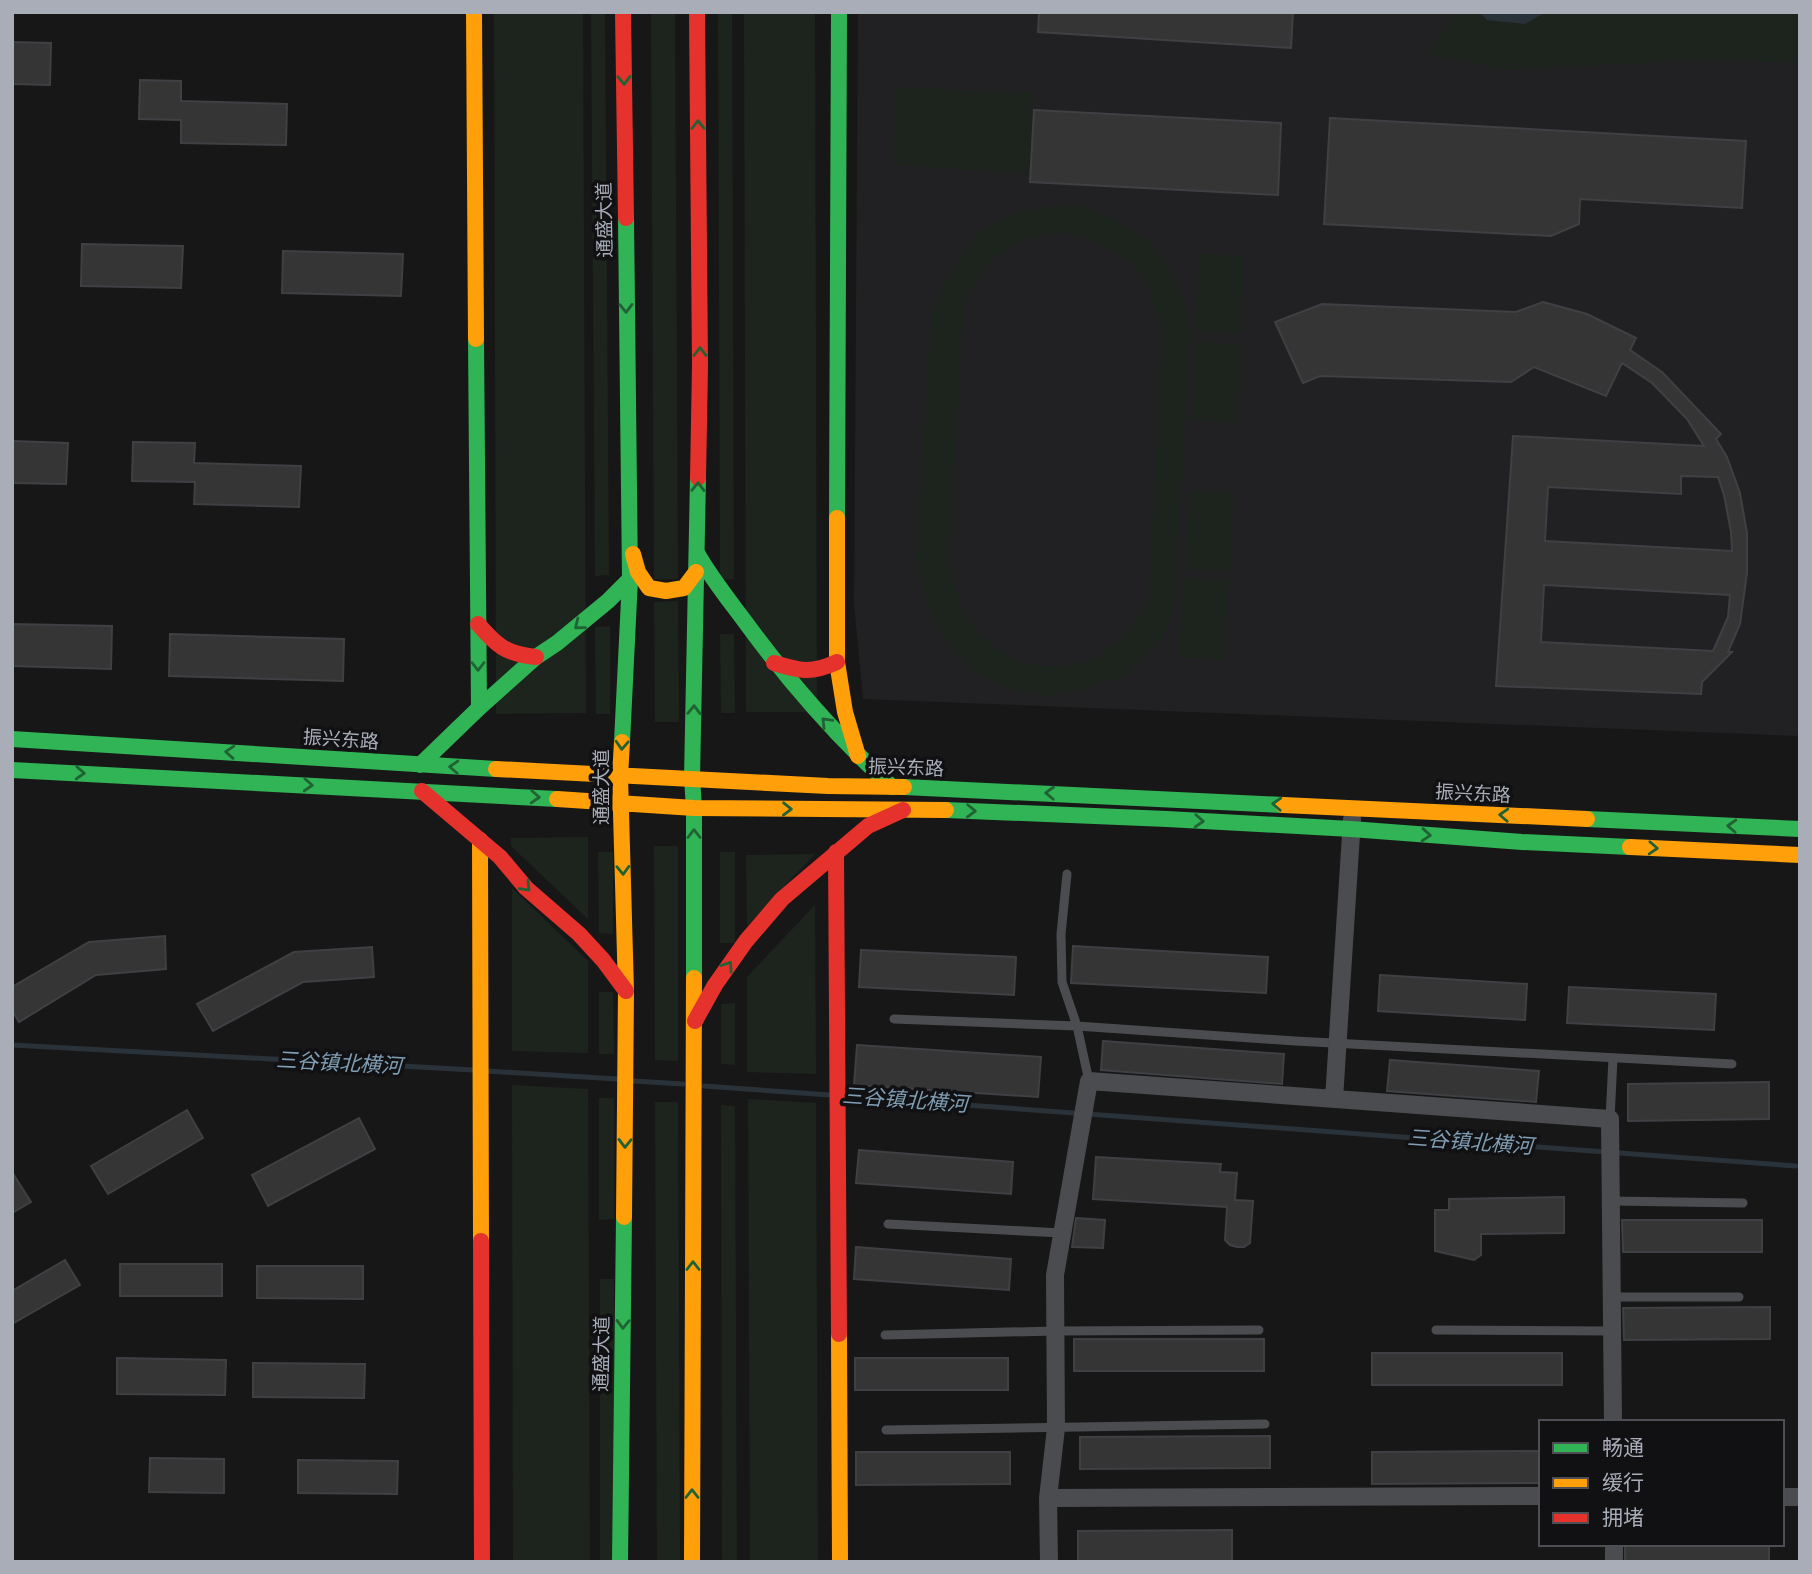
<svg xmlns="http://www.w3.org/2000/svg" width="1812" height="1574" font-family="Signika,'Noto Sans SC',sans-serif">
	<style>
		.built { fill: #212123 }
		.green { fill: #1d241d; fill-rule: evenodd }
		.water { fill: #2a3239 }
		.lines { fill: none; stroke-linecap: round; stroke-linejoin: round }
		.stream { stroke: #2a3239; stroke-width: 5 }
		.building { fill: #353536; stroke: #3f4043; stroke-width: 2; fill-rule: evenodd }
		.lane { stroke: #4b4c50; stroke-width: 9 }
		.street { stroke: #4b4c50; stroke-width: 18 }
		.fast { stroke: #30b455; stroke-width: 16 }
		.slow { stroke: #ff9f0a; stroke-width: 16 }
		.jam { stroke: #e5322d; stroke-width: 16 }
		.oneway { stroke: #206234 }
		.labels { text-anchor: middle; stroke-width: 7; stroke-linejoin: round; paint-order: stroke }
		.street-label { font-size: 19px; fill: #a8adb8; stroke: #111113 }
		.water-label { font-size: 21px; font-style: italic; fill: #7f9db3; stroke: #111113 }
	</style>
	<rect width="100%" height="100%" fill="#171717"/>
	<path class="built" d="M858,12H1800V736L863,699L854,604Z"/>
	<path class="green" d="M494,12H583L586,713L496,714Z
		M591,12H605L609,575L595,576Z
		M651,12H675L678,579H654Z
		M718,12H732L734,579L720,580Z
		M744,12H815L817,712H746Z
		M1456,12H1479L1487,20L1524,24L1546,12H1800V63L1703,60L1505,70L1427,53Z
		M896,87L1032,93L1031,174L893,165Z
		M1069,204C1115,212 1154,237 1176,279C1184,295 1187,314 1191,331L1174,608L1162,639L1123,676L1079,691L1050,696L1023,692L1002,686L981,676L965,662L944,639L933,619L924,591L916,559L932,310L956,263L968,245L982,230L1008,216L1027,210ZM1068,233L1093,240L1112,249L1133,265L1148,287L1159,319L1162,332L1149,599C1134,621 1124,639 1100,654C1080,667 1049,669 1027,663C1010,659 981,637 971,623C960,607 953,581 949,562L964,305L974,286L991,261L1015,245L1042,235Z
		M1199,254L1244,256L1241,334L1195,333Z
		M1196,342L1241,344L1237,423L1192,421Z
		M1190,490L1234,492L1230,572L1185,569Z
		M1184,577L1229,580L1224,660L1179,657Z
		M678,601L679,722H655L654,602Z
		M610,626V714H596L595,627Z
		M720,634H734L735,713H721Z
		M588,837V919L511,846V838Z
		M654,846H678V1061L655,1060Z
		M598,852H613V934L599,933Z
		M720,852H735V943H720Z
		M815,854L747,926L746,855Z
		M512,888L588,961V1053L512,1051Z
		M815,905L816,1074L747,1072V977Z
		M599,992H613L614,1054H599Z
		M735,1003V1065L721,1064V1004Z
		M512,1085L588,1089L590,1562H513Z
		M599,1098H614V1219L599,1220Z
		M748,1099L816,1103L818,1562H750Z
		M655,1102H678L680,1562H657Z
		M721,1105L735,1106L737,1562H722Z
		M600,1279H614L615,1562H600Z"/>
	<path class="water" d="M1479,12H1546L1525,24L1487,20Z"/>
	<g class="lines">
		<path class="stream" d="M12,1045L474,1070
			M487,1071L617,1079
			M634,1081L683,1084
			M704,1086L830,1095
			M843,1096L1796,1166"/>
	</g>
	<path class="building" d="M1039,12H1293L1291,48L1038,32Z
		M12,42L51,43L50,85L12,84Z
		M140,80L181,81V101L287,104L286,145L181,143V120L139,119Z
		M1034,110L1281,123L1278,195L1030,182Z
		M1330,118L1746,141L1742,208L1580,199L1579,224L1551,236L1324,224Z
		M82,244L183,246L181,288L81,286Z
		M283,251L403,254L401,296L282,293Z
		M1543,302L1587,314L1636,338L1630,350L1662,372L1721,434L1716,439L1727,457L1740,493L1747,533V573L1740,624L1728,652H1732L1702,682L1701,694L1496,686L1513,436L1704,446L1687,419L1652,383L1622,363L1606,396L1534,367L1511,382L1320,376L1303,383L1275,322L1322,304L1516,312ZM1681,476L1718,477L1724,495L1731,532L1732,551L1545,541L1548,487L1681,494ZM1544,585L1730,595L1728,617L1713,651L1541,642Z
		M12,441L68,443L66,484L12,483Z
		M133,442L195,443L194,463L301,466L299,507L194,504L195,482L132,481Z
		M12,624L112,626L111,669L12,666Z
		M170,634L344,639L343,681L169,676Z
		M165,936L166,969L96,975L19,1022L12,1010V987L89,942Z
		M1073,946L1268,957L1266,993L1071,983Z
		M372,947L374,977L303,982L213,1031L197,1004L294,952Z
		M861,950L1016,957L1014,995L859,987Z
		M1380,975L1527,984L1525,1020L1378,1011Z
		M1569,987L1716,994L1714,1030L1567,1023Z
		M1103,1041L1284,1054L1282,1084L1101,1070Z
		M857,1045L1041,1057L1038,1097L854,1085Z
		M1390,1060L1539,1071L1536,1102L1387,1091Z
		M1769,1082V1119L1628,1121V1084Z
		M187,1110L203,1138L108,1194L91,1166Z
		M359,1118L375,1149L268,1206L252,1175Z
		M859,1150L1013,1162L1011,1194L856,1183Z
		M1096,1157L1221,1164L1220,1172L1237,1173L1235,1200L1253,1201L1250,1243L1244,1247H1237L1230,1245L1225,1240L1227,1207L1093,1199Z
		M12,1172L31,1202L12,1213Z
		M1564,1197V1233L1481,1234V1255L1474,1260L1435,1251V1210H1449V1199Z
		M1076,1218L1105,1220L1103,1248L1072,1247Z
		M1622,1220H1762V1252H1623Z
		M856,1247L1011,1259L1009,1290L854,1279Z
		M65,1260L80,1285L12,1324V1291Z
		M120,1264H222V1296H120Z
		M257,1266H363V1299L257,1298Z
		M1770,1307V1339L1624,1340L1623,1308Z
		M1074,1339H1264V1371H1074Z
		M1372,1353H1562V1385H1372Z
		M117,1358L226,1360L225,1395L117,1394Z
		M855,1358H1008V1390H855Z
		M253,1363L365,1364L364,1398L253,1397Z
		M1270,1436V1468L1080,1469V1437Z
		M1541,1451V1483L1372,1484V1452Z
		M856,1452H1010V1484L856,1485Z
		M150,1458L224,1459V1493L149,1492Z
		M298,1460L398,1461L397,1494L298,1493Z
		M1232,1530V1562H1078V1531Z
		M1625,1544H1769V1562H1625Z"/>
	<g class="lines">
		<path class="lane" d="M1067,874L1061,934L1062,982L1077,1026L1089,1081
			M894,1019L1077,1026L1295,1041L1732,1064
			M1610,1119L1613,1058
			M1611,1201L1743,1203
			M888,1224L1062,1233
			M1612,1297H1739
			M1436,1330L1612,1331
			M885,1335L1055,1331L1259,1330
			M886,1430L1265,1424"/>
		<path class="street" d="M1334,1099L1352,819
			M1782,1497H1800
			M1048,1498L1541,1496
			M1614,1544V1562
			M1049,1562L1048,1498L1056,1428L1055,1275L1089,1081L1610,1119L1613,1422"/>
		<path class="fast" d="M476,339L479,708
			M837,518L839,12
			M697,553C711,578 729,600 746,623C790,683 837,737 892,787
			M12,739L496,769
			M622,742L630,579L626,218
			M420,765L479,708L536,657L557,643L608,601L630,579
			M12,770L557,799
			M904,787L1283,805
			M946,810L1167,819L1351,829L1522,842L1630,847
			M1587,819L1800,829
			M694,978V808L692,778L698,478
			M620,1562L624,1217"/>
		<path class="slow" d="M474,12L476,339
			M837,518V662L845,712L858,756
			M633,554L638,572L649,588L666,591L684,588L696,572
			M622,742L620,776L626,991L624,1217
			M496,769L828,786L904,787
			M557,799L694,808L946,810
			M1283,805L1587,819
			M480,840L481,1241
			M1630,847L1800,855
			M839,1334L840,1562
			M692,1562L694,978"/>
		<path class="jam" d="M623,12L626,218
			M697,12L700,366L698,478
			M478,624C497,646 506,654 536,657
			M774,663C800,671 811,674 837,662
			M422,791L500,857L526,888L579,934L603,960L626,991
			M836,852L839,1334
			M695,1021L715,985L746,941L782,899L868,826L903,810
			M481,1241L482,1562"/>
	</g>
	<defs><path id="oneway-chevron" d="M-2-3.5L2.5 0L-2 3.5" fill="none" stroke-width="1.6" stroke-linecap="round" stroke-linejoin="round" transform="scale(1.75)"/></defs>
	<g class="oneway">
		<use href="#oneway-chevron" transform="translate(624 80) rotate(89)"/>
		<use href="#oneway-chevron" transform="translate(698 125) rotate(-90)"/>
		<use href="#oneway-chevron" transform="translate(626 308) rotate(89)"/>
		<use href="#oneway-chevron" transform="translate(700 352) rotate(-90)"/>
		<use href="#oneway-chevron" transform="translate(698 487) rotate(-89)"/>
		<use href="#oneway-chevron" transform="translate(579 625) rotate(141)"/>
		<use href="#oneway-chevron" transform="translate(478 666) rotate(90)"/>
		<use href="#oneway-chevron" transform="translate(694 710) rotate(-89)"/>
		<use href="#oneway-chevron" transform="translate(826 722) rotate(-134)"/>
		<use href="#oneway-chevron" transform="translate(622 745) rotate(93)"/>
		<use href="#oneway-chevron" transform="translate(230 752) rotate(-176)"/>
		<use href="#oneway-chevron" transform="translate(454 767) rotate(-177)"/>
		<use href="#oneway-chevron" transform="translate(80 773) rotate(3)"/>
		<use href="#oneway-chevron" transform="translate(308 785) rotate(3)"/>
		<use href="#oneway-chevron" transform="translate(1050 793) rotate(-178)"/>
		<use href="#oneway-chevron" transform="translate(535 797) rotate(3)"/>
		<use href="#oneway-chevron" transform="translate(1277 804) rotate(-177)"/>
		<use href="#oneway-chevron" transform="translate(787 809) rotate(1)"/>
		<use href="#oneway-chevron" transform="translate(971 811) rotate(2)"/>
		<use href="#oneway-chevron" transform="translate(1504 815) rotate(-177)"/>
		<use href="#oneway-chevron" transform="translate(1199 821) rotate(3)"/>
		<use href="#oneway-chevron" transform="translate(1732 826) rotate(-177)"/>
		<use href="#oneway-chevron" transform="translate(694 834) rotate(-90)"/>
		<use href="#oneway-chevron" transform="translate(1426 835) rotate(4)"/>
		<use href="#oneway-chevron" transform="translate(1653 848) rotate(3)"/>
		<use href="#oneway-chevron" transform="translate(623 870) rotate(88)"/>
		<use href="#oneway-chevron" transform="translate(526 887) rotate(46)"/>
		<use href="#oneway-chevron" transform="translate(728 966) rotate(-56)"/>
		<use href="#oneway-chevron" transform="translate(625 1143) rotate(91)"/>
		<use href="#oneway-chevron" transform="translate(693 1266) rotate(-90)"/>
		<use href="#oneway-chevron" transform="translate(623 1324) rotate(91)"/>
		<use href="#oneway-chevron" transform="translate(692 1494) rotate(-90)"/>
	</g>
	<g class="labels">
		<g class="street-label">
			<text transform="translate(604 220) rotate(-91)" y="7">通盛大道</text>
			<text transform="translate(341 739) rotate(4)" y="7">振兴东路</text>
			<text transform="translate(906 767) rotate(2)" y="7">振兴东路</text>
			<text transform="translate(601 787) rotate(-90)" y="7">通盛大道</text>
			<text transform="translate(1473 793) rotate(3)" y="7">振兴东路</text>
			<text transform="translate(601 1354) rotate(-89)" y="7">通盛大道</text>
		</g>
		<g class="water-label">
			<text transform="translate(339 1063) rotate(3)" y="7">三谷镇北横河</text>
			<text transform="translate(905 1100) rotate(4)" y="7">三谷镇北横河</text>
			<text transform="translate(1470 1142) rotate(4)" y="7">三谷镇北横河</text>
		</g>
	</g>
	<rect width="1812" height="1574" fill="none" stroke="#a8adb8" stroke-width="28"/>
	<rect x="1539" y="1420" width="245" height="126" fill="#111113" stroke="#4d4f55" stroke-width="2"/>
	<rect x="1553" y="1443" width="35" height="10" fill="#30b455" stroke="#4d4f55" stroke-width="2"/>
	<text x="1602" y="1455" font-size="21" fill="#a8adb8">畅通</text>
	<rect x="1553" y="1478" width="35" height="10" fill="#ff9f0a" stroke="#4d4f55" stroke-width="2"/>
	<text x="1602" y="1490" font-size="21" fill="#a8adb8">缓行</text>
	<rect x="1553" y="1513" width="35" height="10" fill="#e5322d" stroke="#4d4f55" stroke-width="2"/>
	<text x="1602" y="1525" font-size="21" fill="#a8adb8">拥堵</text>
</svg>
